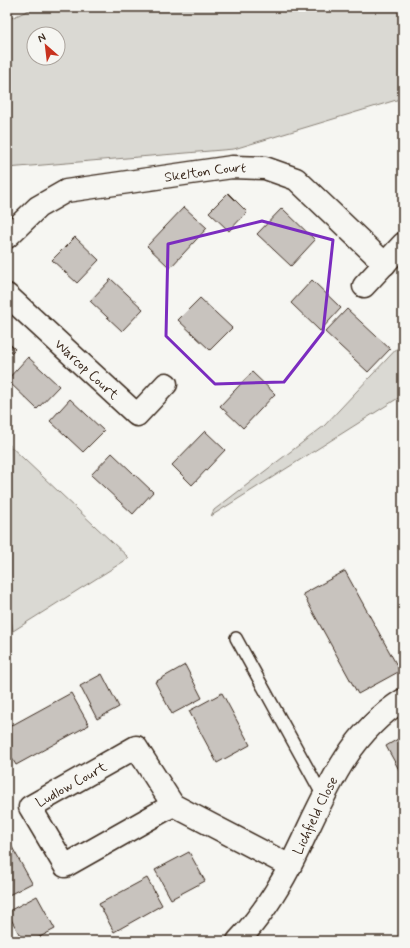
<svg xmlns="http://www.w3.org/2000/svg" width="410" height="948" font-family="Mynerve,sans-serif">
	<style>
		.green { fill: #dad9d3; stroke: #8a8278; fill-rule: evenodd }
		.building { fill: #c8c3be; stroke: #3b2a1e }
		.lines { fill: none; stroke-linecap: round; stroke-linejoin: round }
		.service-casing { stroke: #3b2a1e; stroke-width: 14 }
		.minor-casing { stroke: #3b2a1e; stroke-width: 25 }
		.service { stroke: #f6f6f2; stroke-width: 11 }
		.minor { stroke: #f6f6f2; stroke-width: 22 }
		.marked { fill: none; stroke: #7b2cbf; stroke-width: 3; stroke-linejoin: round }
		.labels { text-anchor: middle; stroke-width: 4; stroke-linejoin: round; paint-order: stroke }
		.street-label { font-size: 14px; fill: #3b2a1e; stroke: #f6f6f2 }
	</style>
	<rect width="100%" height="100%" fill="#f6f6f2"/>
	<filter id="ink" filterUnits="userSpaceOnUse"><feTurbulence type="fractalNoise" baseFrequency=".025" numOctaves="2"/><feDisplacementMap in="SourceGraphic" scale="8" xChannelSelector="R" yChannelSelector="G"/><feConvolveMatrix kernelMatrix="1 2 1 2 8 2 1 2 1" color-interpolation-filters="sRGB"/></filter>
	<g filter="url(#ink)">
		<path class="green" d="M36,7H403V98L234,149L7,168V20ZM34,34H58V58H34Z
			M403,342V395L211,516L214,510L324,426Z
			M7,443L129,558L13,631L7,594Z"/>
		<path class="building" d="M228,193L247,212L229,231L209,212Z
			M184,207L207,228L170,268L147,246Z
			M282,208L315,240L291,266L257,234Z
			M75,237L99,260L77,283L52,260Z
			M111,279L143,309L122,331L90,301Z
			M312,280L341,308L320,331L291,303Z
			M200,298L232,328L210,350L178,320Z
			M347,309L390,349L368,372L325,332Z
			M7,341L15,349L7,357Z
			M28,357L59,386L37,409L7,380Z
			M252,372L275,394L243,428L220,406Z
			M70,399L104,431L83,452L50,421Z
			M205,431L225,450L192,485L172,465Z
			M112,453L153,492L133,514L91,475Z
			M345,571L400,671L358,694L303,594Z
			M185,665L202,698L172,714L155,682Z
			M102,674L119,707L97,719L80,686Z
			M71,693L89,725L16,765L7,750V728Z
			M222,693L250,745L217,763L189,711Z
			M403,736V777L386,746Z
			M7,838L32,883L7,896Z
			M189,852L205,881L171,899L155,870Z
			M147,878L162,905L114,932L99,904Z
			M37,896L55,929L32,941H23L7,912Z"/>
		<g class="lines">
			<g class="service-casing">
				<path id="service" d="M236,638L323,796"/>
			</g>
			<g class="minor-casing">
				<g id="minor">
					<path id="s1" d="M7,237L38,207L66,191L232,167L265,168L296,179L385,264"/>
					<path d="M364,286L403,244"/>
					<path id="s2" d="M7,295L137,415L166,384"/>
					<path d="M173,805L136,747L30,807L65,866L173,805L290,866"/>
					<path id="s3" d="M238,941C259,919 276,893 290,866C321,806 342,738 403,700"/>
				</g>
			</g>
			<use href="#service" class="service"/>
			<use href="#minor" class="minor"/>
		</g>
	</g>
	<path class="marked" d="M262,221L333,240L323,332L284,382L215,384L166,336L168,244Z"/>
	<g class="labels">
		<g class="street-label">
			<text dy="5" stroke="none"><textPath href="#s1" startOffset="216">Skelton Court</textPath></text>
			<text dy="5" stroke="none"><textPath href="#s2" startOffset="109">Warcop Court</textPath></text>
			<text transform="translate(71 784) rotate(-29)" y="5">Ludlow Court</text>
			<text dy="5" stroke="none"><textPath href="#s3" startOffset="148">Lichfield Close</textPath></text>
		</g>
	</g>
	<rect width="410" height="948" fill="none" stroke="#f6f6f2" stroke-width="24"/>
	<rect x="12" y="12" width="386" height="924" fill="none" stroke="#3b2a1e" stroke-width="1.5" filter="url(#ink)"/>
	<g transform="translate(46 46) rotate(332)"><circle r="19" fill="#f6f6f2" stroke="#aba49d"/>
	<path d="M0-3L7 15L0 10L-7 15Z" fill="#c8321e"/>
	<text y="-6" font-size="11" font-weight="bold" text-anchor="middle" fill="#3b2a1e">N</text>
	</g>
</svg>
